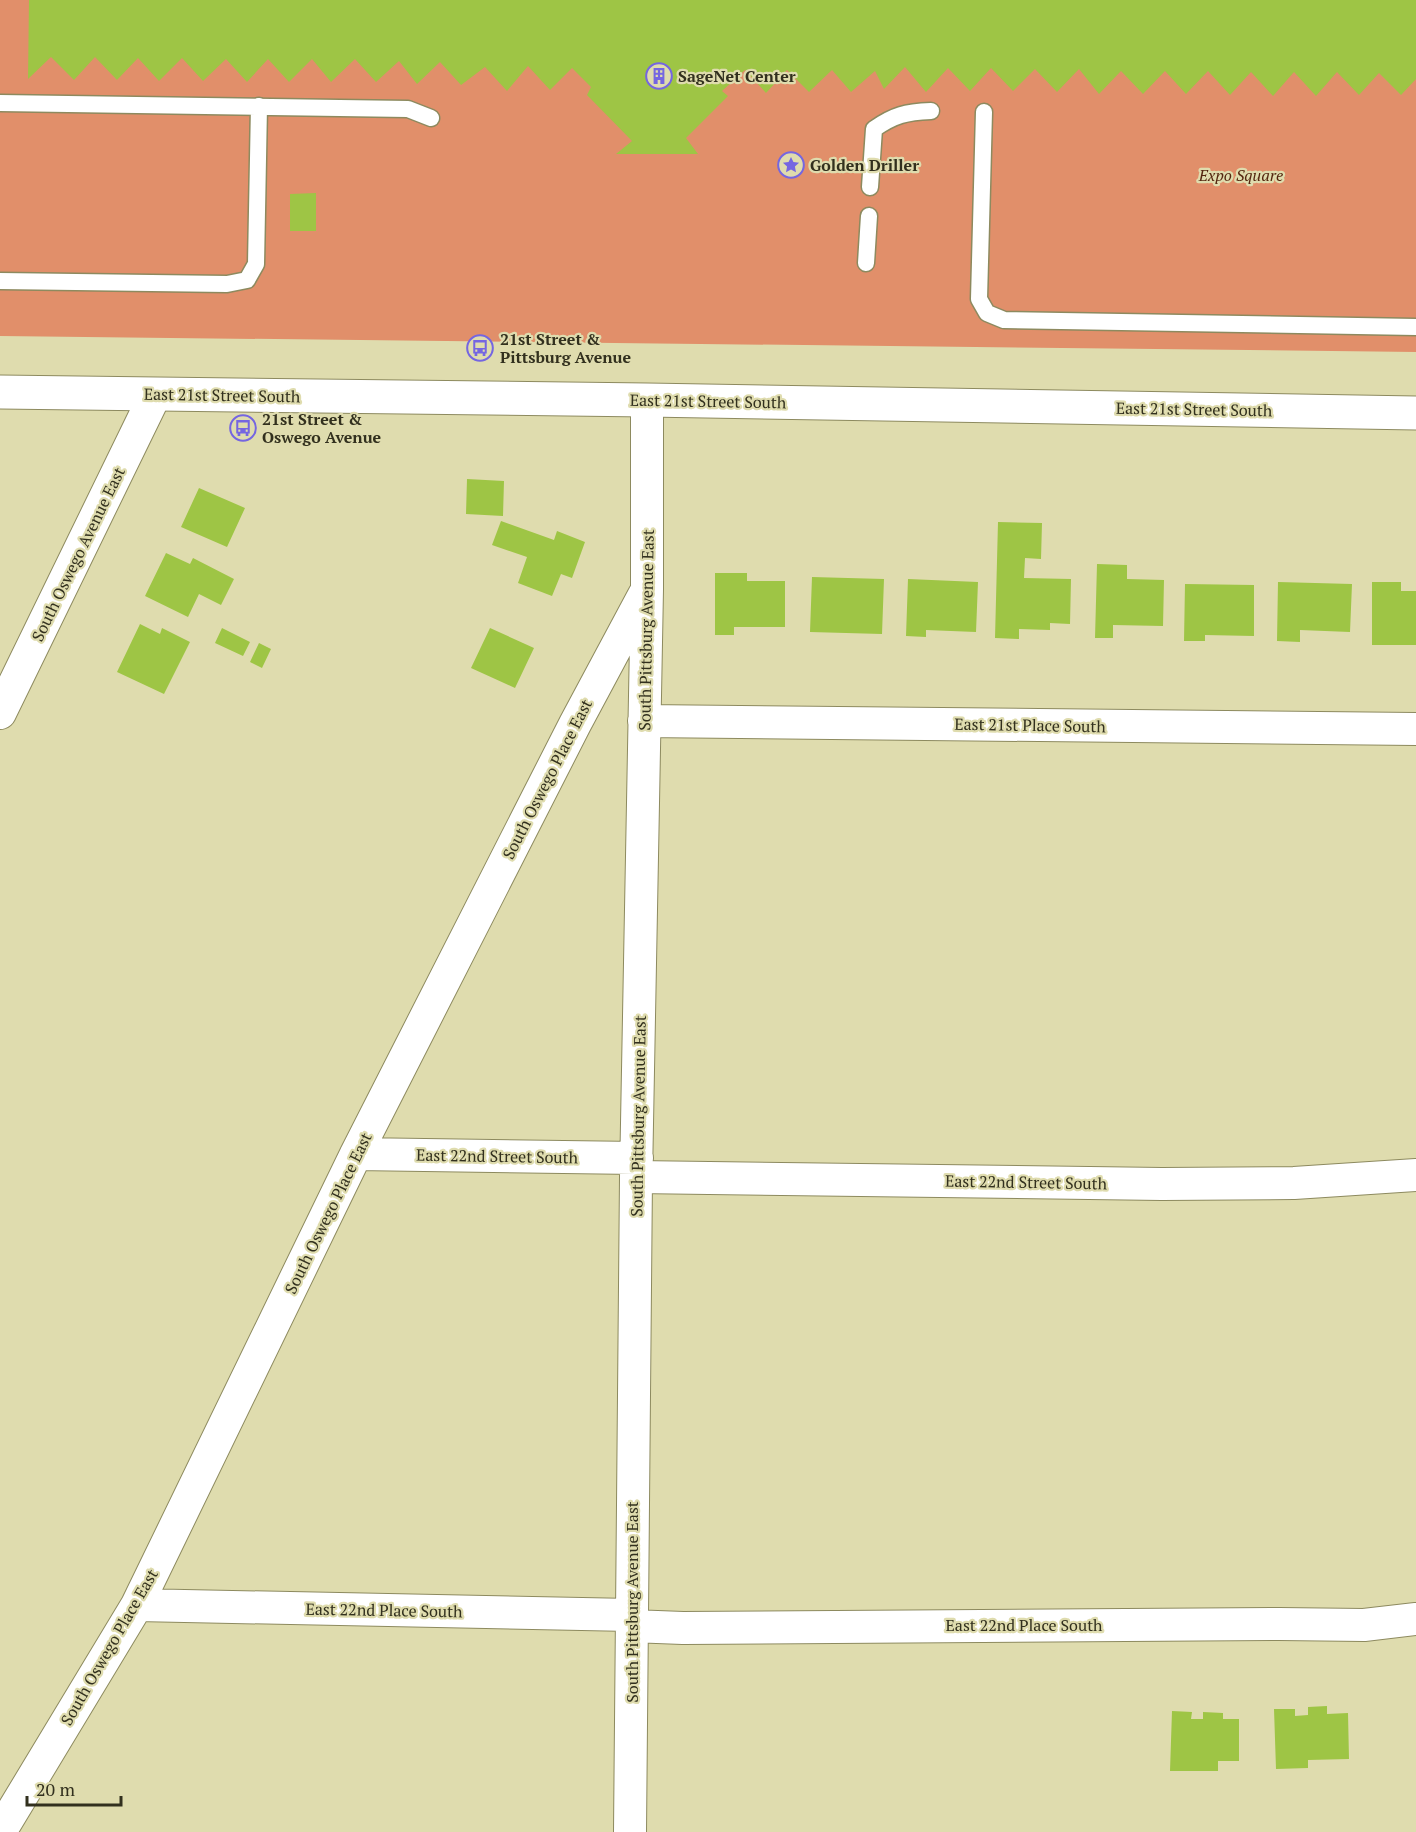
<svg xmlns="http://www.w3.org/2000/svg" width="1416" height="1832" font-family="'PT Serif',serif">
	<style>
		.green { fill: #e18f6a }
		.building { fill: #9ec545 }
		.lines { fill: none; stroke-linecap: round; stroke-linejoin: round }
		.lane-casing { stroke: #8d8a5f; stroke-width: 19 }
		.street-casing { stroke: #8d8a5f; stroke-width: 34 }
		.secondary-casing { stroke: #8d8a5f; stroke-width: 35 }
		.lane { stroke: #fff; stroke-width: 16 }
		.street { stroke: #fff; stroke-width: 32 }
		.secondary { stroke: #fff; stroke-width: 33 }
		.labels { text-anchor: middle; stroke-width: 4.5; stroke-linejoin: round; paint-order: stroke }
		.poi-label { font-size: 16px; font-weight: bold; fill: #32301e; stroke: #dfdcae; text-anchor: start }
		.park-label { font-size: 16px; font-style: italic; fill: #54260f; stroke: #dfdcae }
		.street-label { font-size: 16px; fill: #32301e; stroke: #dfdcae }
	</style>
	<rect width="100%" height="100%" fill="#dfdcae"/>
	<path class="green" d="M0,0H1416V352L0,336Z"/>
	<path class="building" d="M29,0H1416V79L1401,95L1379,73L1359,95L1337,72L1316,96L1294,72L1273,96L1251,72L1230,95L1208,71L1186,94L1165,71L1143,94L1121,71L1099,94L1079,69L1057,92L1035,69L1013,91L991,68L970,91L948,68L926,92L905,67L884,89L875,71L851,92L832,70L809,92L787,70L766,93L745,70L722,91L728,96L686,138L698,154H616L632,141L587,95L591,87L572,68L550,90L528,66L507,91L485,67L461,85L440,62L417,84L399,61L376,82L355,59L331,82L312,59L289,82L268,59L247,82L226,59L203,81L182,58L159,81L138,58L117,80L95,57L74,80L51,57L28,79Z
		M316,193V231H290V194Z
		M467,479L504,481L503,516L466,514Z
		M199,488L245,508L227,547L181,527Z
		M501,521L554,540L557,531L585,542L572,578L561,574L552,596L518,583L527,557L492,545Z
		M998,522L1042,523L1041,559L1025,558L1024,578L1071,579L1070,624L1050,623V630L1019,629V639L995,638Z
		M166,553L190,564L193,558L234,579L221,605L199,594L188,617L145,596Z
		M1097,564L1127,565V579L1164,580L1163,626L1113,625V638H1095Z
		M715,573H747V581H785V627H734V635H715Z
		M812,577L884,579L882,634L810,632Z
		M908,579L978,582L976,632L926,630V637L906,636Z
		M1278,582L1352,584L1350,632L1300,630V642L1277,641Z
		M1372,582H1401V591H1416V645H1372Z
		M1185,584L1254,585V636L1205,635V641H1184Z
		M140,624L160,634L162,628L190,642L164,694L117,672Z
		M222,628L250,642L243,656L215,643Z
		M490,628L534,648L515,688L471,668Z
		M259,643L271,649L262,668L250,662Z
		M1327,1706V1714L1348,1713L1349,1759L1308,1760V1768L1276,1769L1274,1709H1295V1716L1308,1715V1707Z
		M1172,1711L1192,1712L1191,1719H1203V1712L1223,1713V1719H1239V1761H1218V1771H1170Z"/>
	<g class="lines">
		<g class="lane-casing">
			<path id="lane" d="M0,103L408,109L431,118
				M984,112L979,299L987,313L1004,320L1416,327
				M870,187L874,129C894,115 906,112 931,111
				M866,263L869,216
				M0,281L227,284L247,280L256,264L259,106"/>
		</g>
		<g class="street-casing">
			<path id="street" d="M0,713L155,395
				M644,721L1416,729
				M356,1154L637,1158
				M636,1177L1162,1184L1294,1183L1416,1175
				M137,1605L631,1615
				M631,1626L683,1628L1279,1624L1364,1625L1416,1619
				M0,1832L137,1605L356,1154L575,724L644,595
				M630,1832L636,1177L647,589V400"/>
		</g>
		<g class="secondary-casing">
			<path id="secondary" d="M0,392L647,400L1416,413"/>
		</g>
		<use href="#lane" class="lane"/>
		<use href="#street" class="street"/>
		<use href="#secondary" class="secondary"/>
	</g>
	<defs>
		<g id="building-ring" transform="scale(1.35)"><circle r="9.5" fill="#dfdcae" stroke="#7566e1" stroke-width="1.5"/><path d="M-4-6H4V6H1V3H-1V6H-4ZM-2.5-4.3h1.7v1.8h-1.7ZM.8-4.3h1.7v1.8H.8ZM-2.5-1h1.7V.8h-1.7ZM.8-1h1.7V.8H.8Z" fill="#7566e1"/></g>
		<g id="sight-ring" transform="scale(1.35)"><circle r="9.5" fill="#dfdcae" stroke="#7566e1" stroke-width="1.5"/><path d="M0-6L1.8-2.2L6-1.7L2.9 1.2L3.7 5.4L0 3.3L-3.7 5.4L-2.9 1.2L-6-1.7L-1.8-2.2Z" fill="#7566e1"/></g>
		<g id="bus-ring" transform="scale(1.35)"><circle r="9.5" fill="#dfdcae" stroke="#7566e1" stroke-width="1.5"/><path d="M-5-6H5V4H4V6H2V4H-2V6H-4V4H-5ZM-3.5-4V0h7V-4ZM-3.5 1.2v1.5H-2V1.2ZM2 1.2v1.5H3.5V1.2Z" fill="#7566e1"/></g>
	</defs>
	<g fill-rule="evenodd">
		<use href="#building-ring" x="659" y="76"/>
		<use href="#sight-ring" x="791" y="165"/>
		<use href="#bus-ring" x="480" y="348"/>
		<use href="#bus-ring" x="243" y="428"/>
	</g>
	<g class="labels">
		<g class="poi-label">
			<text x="678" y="82">SageNet Center</text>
			<text x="810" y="171">Golden Driller</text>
			<text x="500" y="345">21st Street &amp;<tspan x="500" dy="18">Pittsburg Avenue</tspan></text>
			<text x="262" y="425">21st Street &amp;<tspan x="262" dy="18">Oswego Avenue</tspan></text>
		</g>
		<g class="park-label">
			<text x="1241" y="181">Expo Square</text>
		</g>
		<g class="street-label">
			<text transform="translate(222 395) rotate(1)" y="6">East 21st Street South</text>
			<text transform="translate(708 401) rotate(1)" y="6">East 21st Street South</text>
			<text transform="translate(1194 409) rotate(1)" y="6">East 21st Street South</text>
			<text transform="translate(78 554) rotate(-64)" y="6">South Oswego Avenue East</text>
			<text transform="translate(646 630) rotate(-89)" y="6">South Pittsburg Avenue East</text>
			<text transform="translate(1030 725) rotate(1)" y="6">East 21st Place South</text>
			<text transform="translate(547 779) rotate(-63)" y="6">South Oswego Place East</text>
			<text transform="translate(638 1116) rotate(-89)" y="6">South Pittsburg Avenue East</text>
			<text transform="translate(497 1156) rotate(1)" y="6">East 22nd Street South</text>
			<text transform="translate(1026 1182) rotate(1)" y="6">East 22nd Street South</text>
			<text transform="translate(328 1213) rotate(-64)" y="6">South Oswego Place East</text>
			<text transform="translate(632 1602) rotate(-90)" y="6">South Pittsburg Avenue East</text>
			<text transform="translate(384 1610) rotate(1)" y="6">East 22nd Place South</text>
			<text x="1024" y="1631">East 22nd Place South</text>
			<text transform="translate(109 1647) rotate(-60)" y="6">South Oswego Place East</text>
		</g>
	</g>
	<path d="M27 1796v9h94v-9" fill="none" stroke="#32301e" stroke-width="3"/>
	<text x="36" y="1796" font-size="18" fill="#32301e" stroke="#dfdcae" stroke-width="4.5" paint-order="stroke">20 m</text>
</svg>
